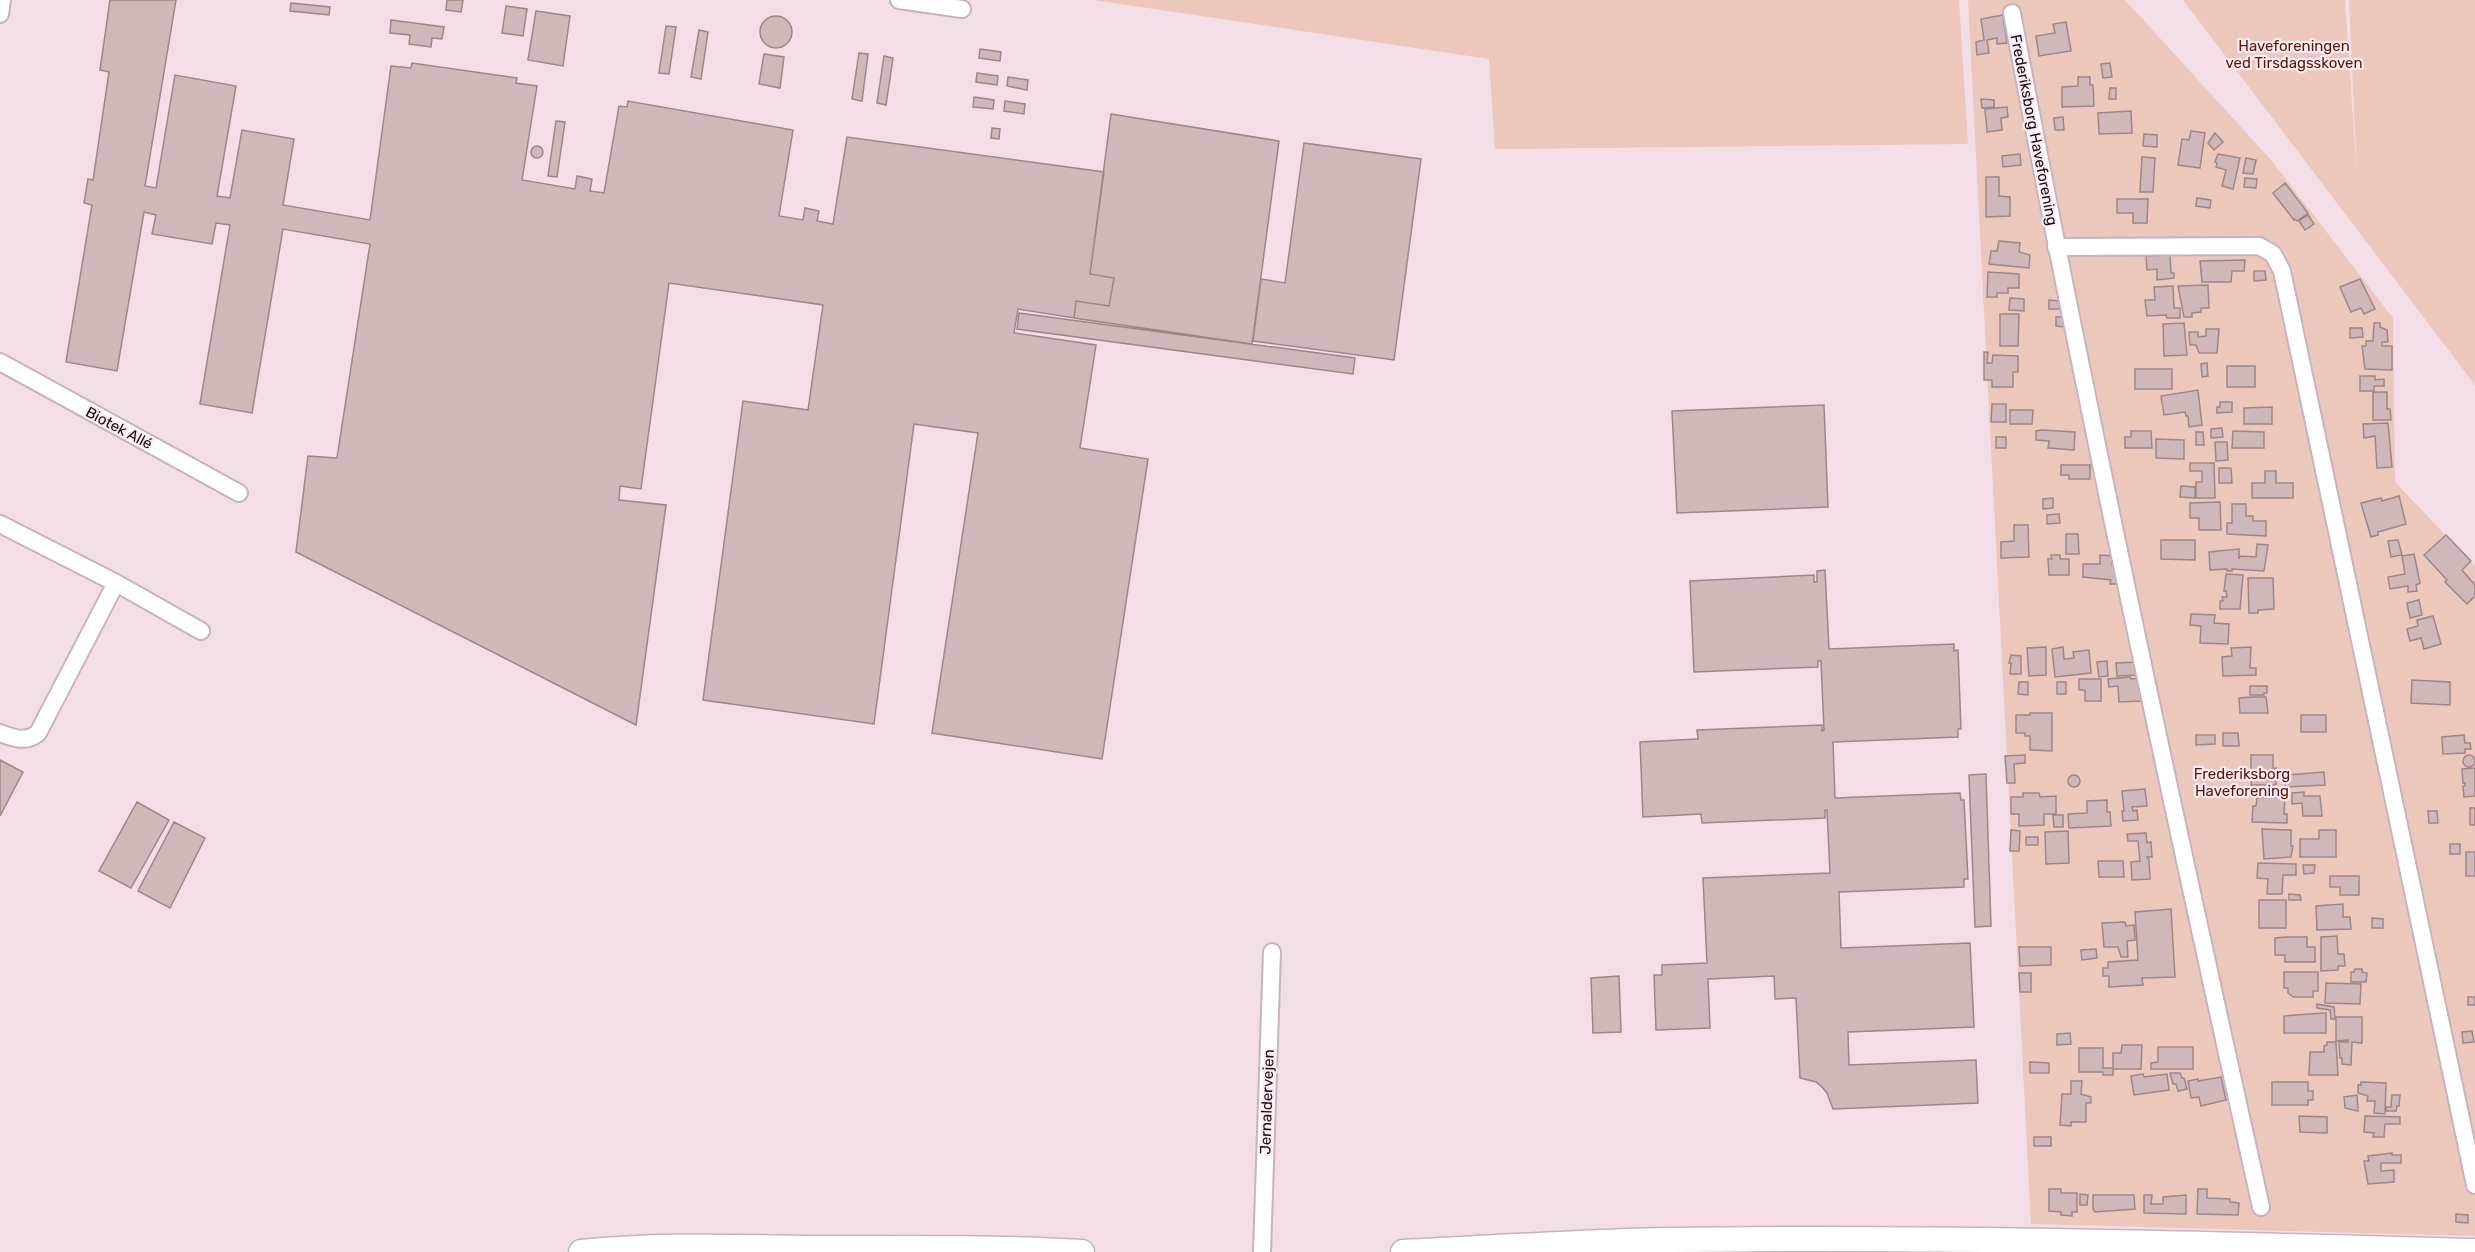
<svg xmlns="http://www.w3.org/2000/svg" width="2475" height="1252" font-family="Rubik,sans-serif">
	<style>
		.green { fill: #ecc7bc }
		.building { fill: #d0b8ba; stroke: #9d8688; stroke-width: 1.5 }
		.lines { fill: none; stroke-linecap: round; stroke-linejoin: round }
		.street-casing { stroke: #c8b3bd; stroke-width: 20 }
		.secondary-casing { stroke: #c8b3bd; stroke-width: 27 }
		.street { stroke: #fff; stroke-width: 16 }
		.secondary { stroke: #fff; stroke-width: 24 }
		.labels { text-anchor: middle; stroke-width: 4.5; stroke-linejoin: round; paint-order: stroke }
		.park-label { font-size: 15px; fill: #581603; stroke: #fdebf4 }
		.street-label { font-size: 15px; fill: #150d11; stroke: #fdebf4 }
	</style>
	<rect width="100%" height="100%" fill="#f3dde7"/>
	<path class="green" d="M1094,0H1959L1968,144L1495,149L1489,59Z
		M1968,0H2125L2271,160L2393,318L2395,482L2475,566V1236L2031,1224Z
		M2183,0H2345L2357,176L2349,0H2475V385Z"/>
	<path class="building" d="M110,0H176L145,186L156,188L175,75L236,86L217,196L230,198L242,130L294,139L283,205L370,220L391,66L411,68L412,63L517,78L516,83L537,86L522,180L575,189L577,176L592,179L590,191L604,193L619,106L627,107L628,101L793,130L779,216L803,220L805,208L819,211L817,221L833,224L847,137L1104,172L1090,274L1114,278L1109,306L1076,301L1074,318L1018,309L1014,333L1096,345L1080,448L1148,459L1102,759L932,733L978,433L914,424L874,724L703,700L743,401L808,410L823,305L669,283L641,489L620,486L619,500L666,505L636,725L296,552L308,456L337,458L370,244L283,229L252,413L200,404L230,225L216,223L212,244L152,234L156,215L144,212L117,371L66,362L92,205L84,203L88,179L93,180L109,72L100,70Z
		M447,0H463L461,12L446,10Z
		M291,3L330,7L329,15L290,11Z
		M506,6L527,9L523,36L502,33Z
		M536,11L570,16L563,66L528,60Z
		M2003,15L2007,43L1997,44V38L1987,40L1989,53L1977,55L1976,42L1984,40L1981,19Z
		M760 32a16 16 0 1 1 32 0a16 16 0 1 1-32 0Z
		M391,20L444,27L442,39L432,38L431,47L409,44L410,35L390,33Z
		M2066,22L2071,51L2039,56L2036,36L2055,33L2053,24Z
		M666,26L676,27L669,74L659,73Z
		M699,30L708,32L701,79L691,77Z
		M980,49L1001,52L1000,61L979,58Z
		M859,53L868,54L862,101L852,99Z
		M764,54L784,57L780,88L759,84Z
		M884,56L893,58L886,105L877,103Z
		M2110,63L2112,77L2103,78L2101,64Z
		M977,73L998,76L997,85L976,82Z
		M1008,77L1028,80L1027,90L1007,86Z
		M2078,77H2090V85H2093L2094,106L2062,107V87L2078,86Z
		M2110,88H2116V99H2109Z
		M974,97L994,100L993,109L973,107Z
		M1981,99L1994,100V107L1982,108Z
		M1005,101L1025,104L1024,114L1004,111Z
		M2007,107L2008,117L2001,118L2002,130L1987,132L1985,109Z
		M2131,111L2132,133L2099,134L2098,113Z
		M1111,114L1279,141L1252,344L1074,318L1076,301L1109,306L1114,278L1090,274Z
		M2063,117L2064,130H2055L2054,118Z
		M556,121L565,122L557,177L548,176Z
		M992,128L1000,129L999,139L991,138Z
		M2191,131L2205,133L2200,168L2178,165L2182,139L2189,140Z
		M2215,133L2223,142L2214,150L2208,143Z
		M2144,134L2157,135V147L2143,146Z
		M1304,143L1421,159L1394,360L1253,341L1261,279L1285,283Z
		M531 152a6 6 0 1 1 12 0a6 6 0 1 1-12 0Z
		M2020,154L2021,165L2003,167L2002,156Z
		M2218,154L2240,158L2233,189L2222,186L2226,170L2216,167L2217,163L2215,162Z
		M2142,157L2155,158L2153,192H2140Z
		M2246,158L2256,160L2253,174L2243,173Z
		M1986,177H1999V196L2010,197V216L1986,217Z
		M2245,178L2257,179L2256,188L2244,187Z
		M2285,183L2308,213L2297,221L2295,219L2294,220L2273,193Z
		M2197,198L2211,200L2210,208L2196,206Z
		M2117,199H2148L2147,223H2133V213H2117Z
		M2308,215L2314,224L2305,230L2299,221Z
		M1999,241L2020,243L2019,252L2030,255L2029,268L1989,264L1991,251H1997Z
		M2170,255L2171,273H2174V278L2157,280V269L2147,270L2146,256Z
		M2245,260L2244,271H2232L2231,282H2202L2200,261Z
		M2254,271H2265L2266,280L2254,281Z
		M1988,272L2019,274V288H2008V293H1997V297H1987Z
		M2360,279L2375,309L2364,314L2361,308L2351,312L2340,287Z
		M2208,285L2209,308H2201V312L2192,313V317H2184L2178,286Z
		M2173,286L2174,308H2180V318H2167L2166,315L2147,316L2145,300H2155L2154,287Z
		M2010,298L2024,299V311L2009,310Z
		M2049,300L2060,301V309H2049Z
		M1019,313L1355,358L1353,374L1017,329Z
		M2000,314H2019L2018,346H2000Z
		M2056,317H2067L2066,327L2056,326Z
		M2184,323L2187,355L2164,356L2163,324Z
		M2374,323H2380V327L2387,330L2388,342H2382V346H2392V370L2365,369L2362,346H2366V341H2373Z
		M2350,328H2362L2363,337L2350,338Z
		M2206,329H2219L2217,353H2199L2196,345H2190L2189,332H2198V337L2206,336Z
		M1984,352H1988L1987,363H1992L1993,355L2018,356V372H2013V387H1992V380H1984Z
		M2207,363L2208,376L2202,377L2201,364Z
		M2227,366H2255V387H2227Z
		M2135,369H2172V389H2135Z
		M2360,376H2375V380L2384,379V386H2374V391H2360Z
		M2198,390L2202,425L2189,427L2188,416H2186L2185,412L2164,415L2161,396Z
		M2373,392H2387V409H2390L2391,420H2373Z
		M2220,402H2232V412L2217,413V407H2220Z
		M1992,404H2006V422H1991Z
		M1824,405L1828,507L1677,513L1672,411Z
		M2272,407V424H2244V408Z
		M2010,410H2033L2032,424H2010Z
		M2388,423L2392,467L2377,468L2375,436L2364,438L2363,424Z
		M2222,428L2223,437L2211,438V429Z
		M2042,430L2075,432L2074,450L2048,448L2049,441L2036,440V431Z
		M2131,431H2151L2152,448H2125V437H2131Z
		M2233,431L2264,432V448H2232Z
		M2196,432H2203L2204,445H2196Z
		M1996,437H2006V448H1996Z
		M2156,439L2184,440V459L2156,458Z
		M2215,442H2227L2228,460L2216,461Z
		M2190,463H2214L2215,498H2196V482H2202V471H2190Z
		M2061,465H2090V479H2069V475H2061Z
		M2219,468H2231L2232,483H2219Z
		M2265,471H2276V483H2293V498H2252V483H2265Z
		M2181,486L2195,487V498L2180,497Z
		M2399,496L2406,524L2378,532V535L2371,537L2361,503L2381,498L2382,501Z
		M2053,498V508L2043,509V499Z
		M2220,502L2221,530H2199V518H2190V503Z
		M2232,504H2246V516H2253V521H2266V536L2227,534V523H2232Z
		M2059,514L2060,523L2047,524V515Z
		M2014,525H2028L2029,557L2001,558V542L2014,541Z
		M2066,534H2078L2079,554H2066Z
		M2446,535L2471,561L2462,570L2475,585V596L2467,604L2445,582L2447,580L2424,555Z
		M2161,540H2195V560L2161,559Z
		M2398,540L2402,555L2391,557L2388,541Z
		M2257,544L2268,545L2264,571L2232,569V571H2227V569L2210,570L2209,552L2239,549V559L2240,556L2256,557Z
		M2414,554L2420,583L2416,585L2417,591L2408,592V586L2390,589L2388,577L2405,574L2402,556Z
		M2051,555H2060V559H2069V575H2049L2048,559H2052Z
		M2100,555L2112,556V565H2119L2118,584H2110L2111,580L2083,577V564H2100Z
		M1825,570L1829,649L1954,644V651L1958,650L1961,729H1958V737L1833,742L1835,798L1960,793L1961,800H1964L1968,879H1964V887L1839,892L1841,948L1970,943L1974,1027L1848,1032L1849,1065L1976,1060L1978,1103L1833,1109L1827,1093L1822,1087L1816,1082L1800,1078L1796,998L1775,999L1774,976L1708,979L1710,1028L1656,1030L1654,975H1662V965L1707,963L1703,878L1830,873L1827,810H1825V818L1702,823L1701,814L1643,817L1640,742L1698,739L1697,730L1822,725V731L1824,730L1821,661H1818V667L1694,672L1690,581L1814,575V582H1817V571Z
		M2226,574L2243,575L2240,609H2220V601H2223L2222,597H2227L2226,591H2224Z
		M2248,578H2273L2274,609L2258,610V613H2249Z
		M2419,600L2422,615L2410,618L2407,603Z
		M2191,614L2215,615L2214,623L2229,624L2228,644L2200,643L2201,626L2190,625Z
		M2433,616L2441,644L2424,649L2421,638L2410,641L2407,629L2418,626L2417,620Z
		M2046,647V675L2029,676L2027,648Z
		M2063,647L2064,659L2074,658L2073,652L2089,650L2091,673L2055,677L2052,649Z
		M2251,647L2250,668H2256V675L2223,676L2222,657L2232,656L2231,648Z
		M2011,655L2021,656V674H2010L2011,663H2009Z
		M2107,661L2108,676L2099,677L2097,662Z
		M2137,662L2138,675L2117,676L2116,663Z
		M2130,677L2131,679L2142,678L2143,701L2119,702L2118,686L2109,687L2108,679Z
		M2079,679H2101V701H2085V690H2079Z
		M2412,680L2450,682V705L2411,703Z
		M2019,682H2028V695L2018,694Z
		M2057,682H2066V694H2057Z
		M2250,686H2267V693H2264V695H2250Z
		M2253,697H2266L2268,713H2240L2239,698Z
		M2030,713H2052V751L2030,750V736H2025V733H2016V715H2030Z
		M2301,715H2326V732H2301Z
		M2223,733H2238L2239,746H2223Z
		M2196,735H2215V744L2196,745Z
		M2464,735L2465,743H2470L2471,749H2465V753L2443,754L2442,737Z
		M2025,755V763L2014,764L2015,783H2007L2005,756Z
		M2251,755H2273V769L2276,768V785H2251Z
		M2463 761a6 6 0 1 1 12 0a6 6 0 1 1-12 0Z
		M0,760L23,772L0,816Z
		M2475,768V796L2464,797L2463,786H2465V783H2463L2462,769Z
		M2324,772L2325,785L2285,787V775Z
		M1986,774L1991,926L1975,927L1969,775Z
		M2068 781a6 6 0 1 1 12 0a6 6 0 1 1-12 0Z
		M2145,789L2147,806L2132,807L2133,811L2137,810L2138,820L2123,821L2122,811H2124L2122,791Z
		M2304,792V796H2320L2322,816H2303L2302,803L2292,804V793Z
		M2023,793H2039L2040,797L2056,796V814H2044V825L2019,826V814H2011V797H2023Z
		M2285,797L2284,814H2287V823L2252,822L2253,806H2256L2257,798Z
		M2107,800V812H2110L2111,826L2069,828L2068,814L2087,813V801Z
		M137,802L169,820L131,888L99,871Z
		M2470,808H2475V825H2470Z
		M2428,811H2437L2438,823H2429Z
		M2053,815H2063V827H2054Z
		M174,822L205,838L170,908L138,891Z
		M2262,829L2291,830V846H2293L2291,857L2264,859Z
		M2011,830L2020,831L2019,851H2010Z
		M2319,830H2336V857H2300V839H2319Z
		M2068,831L2069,863L2046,864L2045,832Z
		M2146,833L2147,843L2151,842L2152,857H2147L2149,860L2150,879L2132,880L2131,862L2140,861L2138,841H2128L2127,834Z
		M2026,837H2038V845H2026Z
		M2450,844H2460V854H2450Z
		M2466,852H2475V876H2466Z
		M2098,861H2123L2124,877H2099Z
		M2258,863L2296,864V875H2283L2282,894H2267L2268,879L2257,878Z
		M2303,865H2315L2314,873L2304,874Z
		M2330,876H2359V895H2340V887H2330Z
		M2289,894L2300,895L2301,900H2289Z
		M2259,900H2286V928H2259Z
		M2343,904V917H2350L2351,929L2317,930L2316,906Z
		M2171,909L2175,977L2142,978L2143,985L2109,987V976H2103V968H2108V962L2138,960L2135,912Z
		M2372,918L2383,919V928H2372Z
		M2125,922L2126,926L2134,925L2135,940L2127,941L2128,957H2121L2118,947H2104L2102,923Z
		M2337,936L2338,954H2344L2345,966H2338V970L2321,971V937Z
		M2286,937H2307V947H2315V962H2285V955H2275V938Z
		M2019,947H2051V965L2020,966Z
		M2096,949L2097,958L2082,960L2081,950Z
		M2355,969H2362V972L2367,973L2366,982H2351V972H2354Z
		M2284,972H2318V991H2313V997H2293L2288,993V988H2284Z
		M2019,973H2031V992H2020Z
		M1619,976L1621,1032L1593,1033L1591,978Z
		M2326,983L2361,984L2360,1004L2325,1003Z
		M2468,997H2475V1005H2468Z
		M2317,1004L2334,1007L2335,1019H2331L2330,1010L2317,1008Z
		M2324,1013H2326V1033H2284V1016Z
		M2336,1017H2362V1043L2352,1042L2351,1065L2342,1064V1058H2340L2339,1042H2348V1040L2336,1041Z
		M2472,1031L2474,1042L2463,1043L2462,1032Z
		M2070,1033L2071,1044L2057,1045V1034Z
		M2327,1042H2336L2338,1075H2309L2310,1052H2324V1046L2327,1045Z
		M2122,1045H2142L2141,1069H2113V1075H2103V1072H2079V1048H2103V1068H2113V1053H2121Z
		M2158,1047H2193V1069H2151V1063L2158,1062Z
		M2030,1062L2049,1063V1073H2030Z
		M2170,1073H2180L2182,1078H2184L2187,1089L2178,1091L2176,1084H2173Z
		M2143,1074L2144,1077L2167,1074L2169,1090L2134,1095L2131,1076Z
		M2221,1077L2226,1100L2201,1106L2199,1097L2191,1098L2188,1081L2198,1079V1081Z
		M2071,1081H2082L2081,1094L2091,1097V1103H2086V1122H2071V1126L2060,1125L2062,1094H2071Z
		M2272,1082H2308V1091H2313V1100H2308V1105H2272Z
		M2361,1082L2386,1083L2385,1114L2374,1113L2375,1101H2367L2368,1096L2358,1093V1085H2361Z
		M2357,1095L2358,1111L2345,1108L2344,1097Z
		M2392,1095H2400L2399,1106H2397L2396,1111H2386V1107H2391Z
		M2299,1116L2327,1117V1133L2300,1132Z
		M2365,1116L2400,1117V1124H2385L2384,1137H2373L2374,1133L2364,1132Z
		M2034,1137H2051V1146H2034Z
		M2392,1153V1155H2401V1163H2381V1171L2394,1170V1182L2368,1184L2364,1161H2369L2368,1156Z
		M2049,1189H2061V1193H2077V1212H2072V1216L2061,1215V1212L2049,1211Z
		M2198,1189H2207V1198L2230,1199V1202L2239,1203L2238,1215L2197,1214Z
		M2080,1194L2088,1195L2087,1205H2080Z
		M2093,1195H2134L2135,1209L2095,1212L2093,1209Z
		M2144,1195H2152L2151,1204H2163V1197L2186,1195V1214L2144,1213Z
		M2456,1214L2468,1215V1223L2456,1222Z"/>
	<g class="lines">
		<g class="street-casing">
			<path id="street" d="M899,0L962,9
				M2012,13C2087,413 2173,810 2261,1207
				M0,14L2,0
				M2056,247L2259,246L2273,254L2282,271L2475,1185
				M0,362L239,493
				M0,524L116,583L201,631
				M0,733C13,738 26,743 38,733L116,583
				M1262,1252L1272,952"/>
		</g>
		<g class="secondary-casing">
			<path id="secondary" d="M581,1252C658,1244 737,1247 814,1248C903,1248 993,1247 1082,1252
				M1403,1252C1493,1248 1583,1241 1672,1240C1940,1236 2208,1244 2475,1251"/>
		</g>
		<use href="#street" class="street"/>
		<use href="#secondary" class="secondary"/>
	</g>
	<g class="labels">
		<g class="park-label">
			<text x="2294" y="51">Haveforeningen<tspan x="2294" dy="17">ved Tirsdagsskoven</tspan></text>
			<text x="2242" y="779">Frederiksborg<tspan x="2242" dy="17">Haveforening</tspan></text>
		</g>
		<g class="street-label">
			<text transform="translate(2034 130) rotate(79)" y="5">Frederiksborg Haveforening</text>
			<text transform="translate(119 428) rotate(28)" y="5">Biotek Allé</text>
			<text transform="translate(1267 1102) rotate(-88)" y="5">Jernaldervejen</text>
		</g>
	</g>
</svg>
